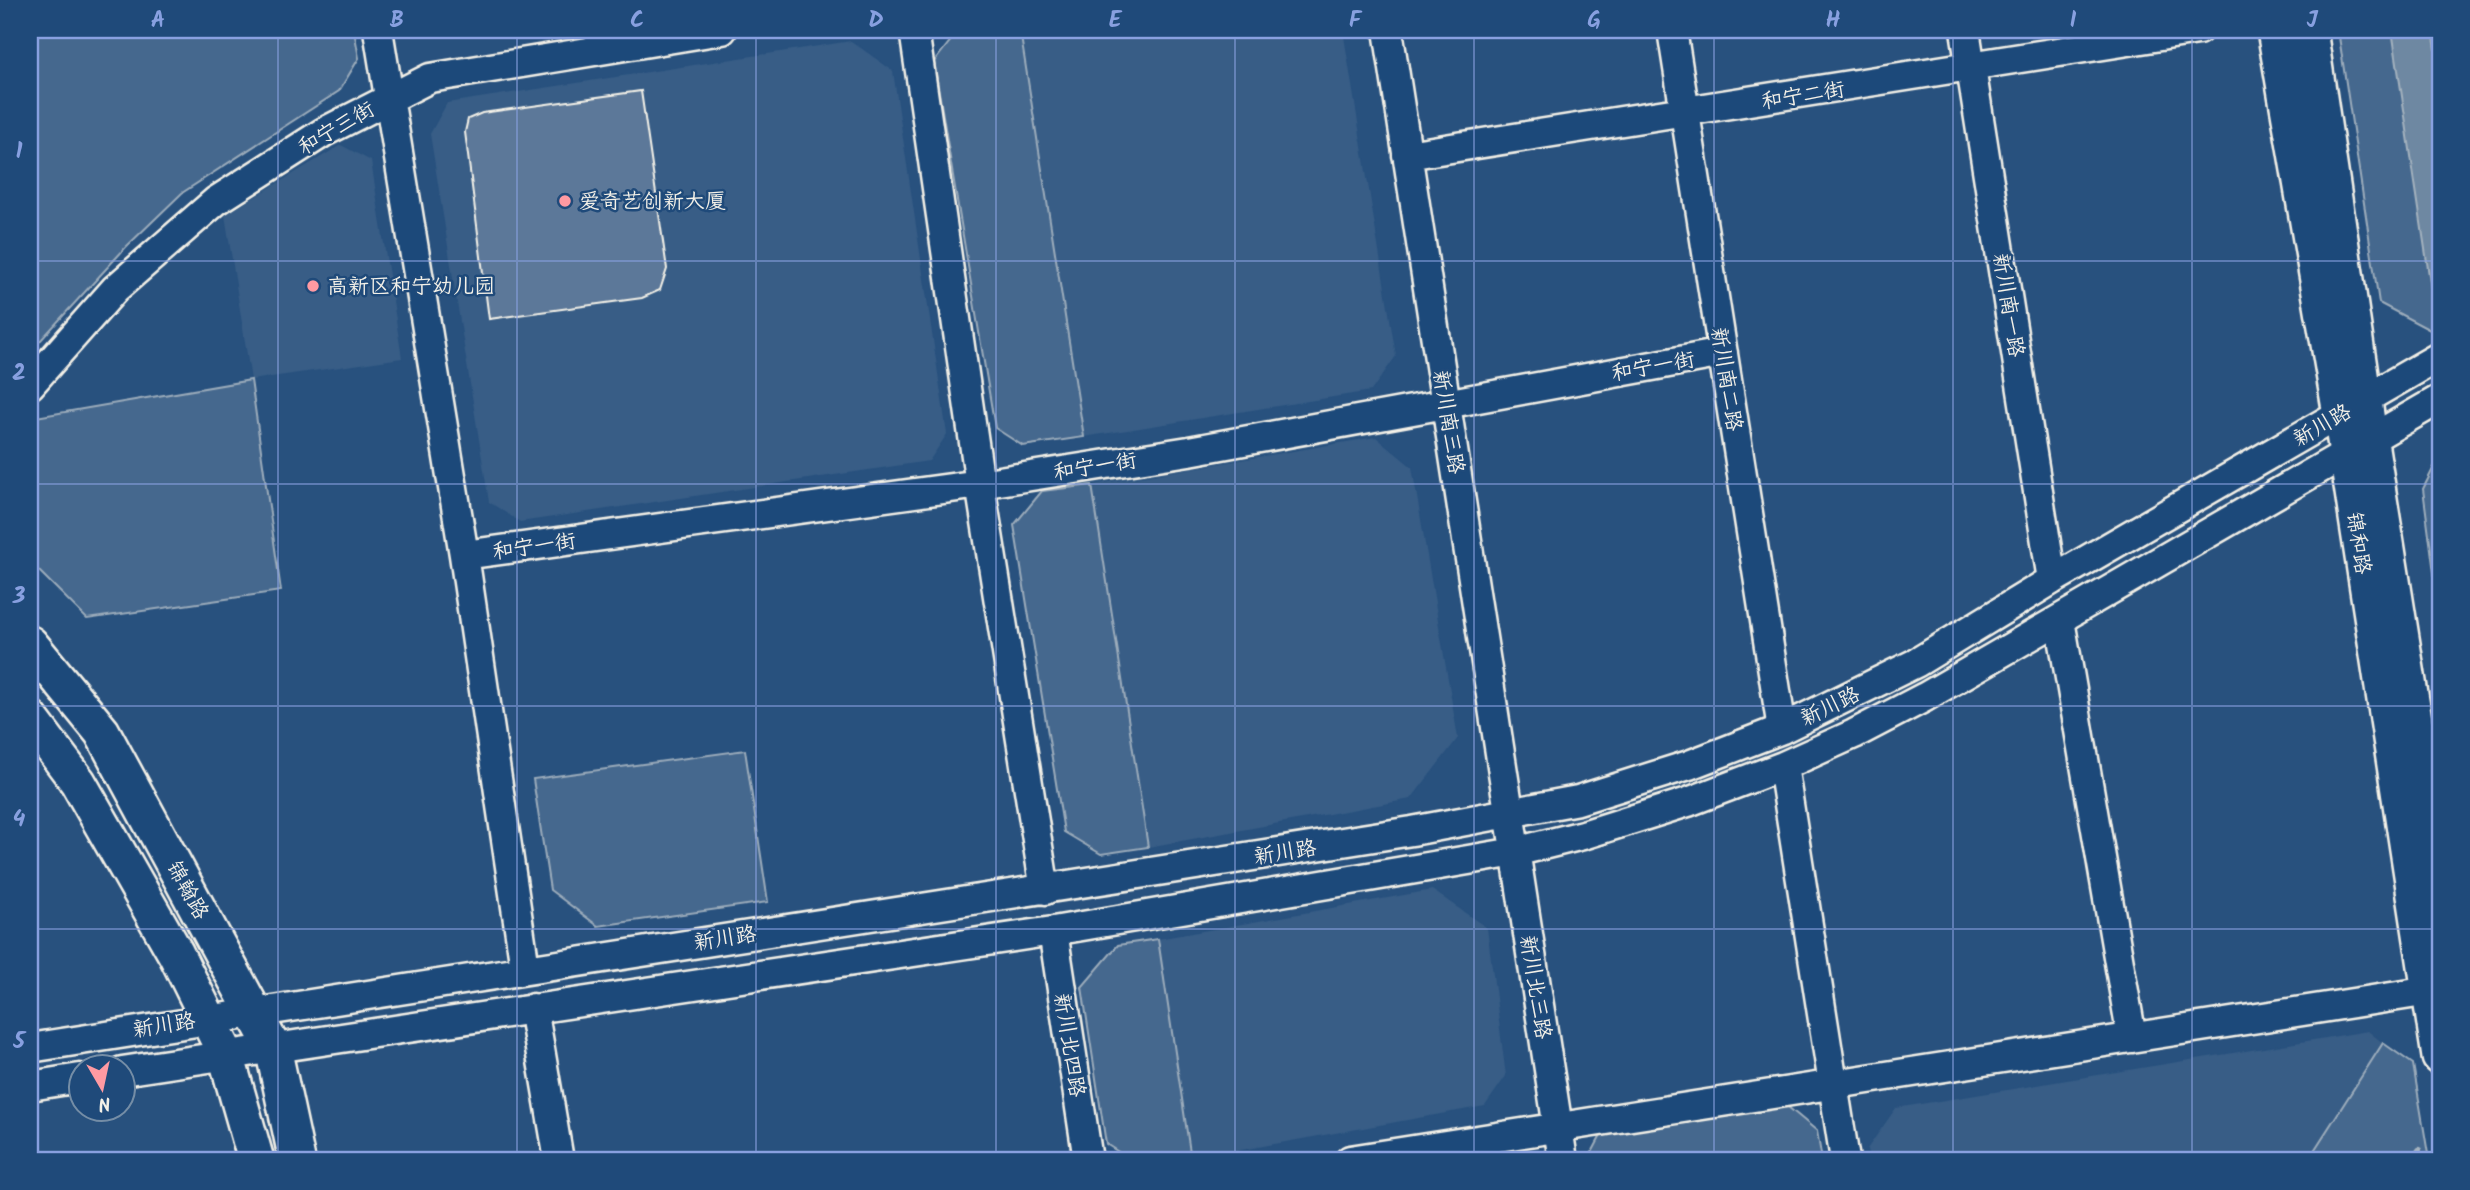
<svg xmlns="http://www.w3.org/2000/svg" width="2470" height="1190" font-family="Kalam,'LXGW WenKai TC',sans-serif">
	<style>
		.built { fill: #375d86 }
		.green { fill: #45688e; stroke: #9cacbb; stroke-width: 2 }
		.water { fill: #6e88a2; stroke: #a4b2be; stroke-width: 2 }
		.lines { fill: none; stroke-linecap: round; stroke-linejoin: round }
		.stream { stroke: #a4b2be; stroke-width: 6 }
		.building { fill: #5b7899; stroke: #f4f1e8; stroke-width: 2 }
		.minor-casing { stroke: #f4f1e8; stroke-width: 33 }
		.major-casing { stroke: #f4f1e8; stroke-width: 40 }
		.minor { stroke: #1f4a7a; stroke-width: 28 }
		.major { stroke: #1f4a7a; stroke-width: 35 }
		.grid { fill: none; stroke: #88a0e0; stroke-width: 2; stroke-opacity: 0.55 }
		.poi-dot { fill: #ff9aa2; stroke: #1f4a7a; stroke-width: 2.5 }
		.labels { text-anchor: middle; stroke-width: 5; stroke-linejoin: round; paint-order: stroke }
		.street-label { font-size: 21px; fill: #f4f1e8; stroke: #1f4a7a }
		.poi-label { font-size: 21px; fill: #f4f1e8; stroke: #1f4a7a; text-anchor: start }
		.neatline { fill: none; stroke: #88a0e0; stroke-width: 2.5 }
		.grid-label { font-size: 23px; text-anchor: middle; font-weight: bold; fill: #88a0e0 }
	</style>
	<rect width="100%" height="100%" fill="#28517e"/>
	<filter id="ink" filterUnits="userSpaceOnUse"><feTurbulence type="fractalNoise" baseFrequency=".0143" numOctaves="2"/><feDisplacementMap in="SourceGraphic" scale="14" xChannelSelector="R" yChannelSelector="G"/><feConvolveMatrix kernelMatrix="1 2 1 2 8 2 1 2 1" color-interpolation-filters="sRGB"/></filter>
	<g filter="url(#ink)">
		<path class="built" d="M1020,30H1343L1396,356L1371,391L1084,437Z
			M851,41L893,71L947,434L929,461L520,522L489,502L430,134L447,103Z
			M341,145L371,161L402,358L251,380L225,215Z
			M1376,437L1412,467L1458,738L1411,799L1148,847L1092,485Z
			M1432,890L1487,928L1506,1076L1485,1106L1191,1159L1158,939Z
			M2368,1031L2383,1043L2308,1160H1869L1867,1149L1896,1108Z"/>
		<path class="green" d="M30,30H354L359,58L339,91L182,193L126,247L30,352Z
			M959,30H1020L1084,437L1023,446L995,428L934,62Z
			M2338,30H2440V326L2432,331L2379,303Z
			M251,380L281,591L87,619L30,562V418Z
			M2440,455V618L2423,489Z
			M1092,485L1148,847L1101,854L1064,832L1014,525L1042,491Z
			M745,750L768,902L598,926L550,890L533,779Z
			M1158,939L1191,1159L1131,1160L1106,1144L1082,987L1118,945Z
			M2383,1043L2413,1064L2429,1160H2308Z
			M1782,1102L1817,1131L1822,1160H1588L1604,1130Z"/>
		<path class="water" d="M2392,30H2433L2440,77V301L2433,302Z"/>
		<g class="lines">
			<path class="stream" d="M2413,1160L2419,1150"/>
		</g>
		<path class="building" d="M641,91L667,269L660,290L642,298L489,319L465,132L468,119L482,113Z"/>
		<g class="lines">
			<g class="minor-casing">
				<path id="minor" d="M378,30L464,555L525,968
					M914,30L980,484L1045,890
					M1388,30L1563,1160
					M1672,30L1782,729
					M1965,30L2052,580
					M1407,155L2198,30
					M30,385L115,289L216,201L324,132L430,78L722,30
					M464,555L980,484L1189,451L1723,353
					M2060,620L2132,1038
					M1783,766L1845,1160
					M1053,931L1088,1160
					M533,1008L559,1160
					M30,1048L1412,831L1578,800L1689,765L1782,729L1916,663L2052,580L2440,356
					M122,1071L1053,931L1515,852L1583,835L1688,802L1783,766L1854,734L1925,697L2440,399
					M30,1086L80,1078
					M1350,1160L2430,991"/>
			</g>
			<g class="major-casing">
				<path id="major" d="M2275,30L2341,414L2440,1057
					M2309,30L2370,442L2440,884
					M30,644L102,732L273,1048L297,1160
					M30,718L78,782L176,954L226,1055L256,1160"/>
			</g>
			<use href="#minor" class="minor"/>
			<use href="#major" class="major"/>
		</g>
	</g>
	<path class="grid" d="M278,30V1160M517,30V1160M756,30V1160M996,30V1160M1235,30V1160M1474,30V1160M1714,30V1160M1953,30V1160M2192,30V1160M30,261H2440M30,484H2440M30,706H2440M30,929H2440"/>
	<g class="poi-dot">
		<circle cx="565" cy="201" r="7"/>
		<circle cx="313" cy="286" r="7"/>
	</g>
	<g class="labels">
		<g class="street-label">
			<text transform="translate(1803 95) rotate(-9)" y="7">和宁二街</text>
			<text transform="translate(336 128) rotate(-30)" y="7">和宁三街</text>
			<text transform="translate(2009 305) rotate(81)" y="7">新川南一路</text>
			<text transform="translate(1653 366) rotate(-10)" y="7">和宁一街</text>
			<text transform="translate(1727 379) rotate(81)" y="7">新川南二路</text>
			<text transform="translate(1449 422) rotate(81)" y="7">新川南三路</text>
			<text transform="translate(2322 425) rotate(-30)" y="7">新川路</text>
			<text transform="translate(1095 466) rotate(-9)" y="7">和宁一街</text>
			<text transform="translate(2359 543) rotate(81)" y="7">锦和路</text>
			<text transform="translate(534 546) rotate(-8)" y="7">和宁一街</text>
			<text transform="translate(1830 706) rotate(-26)" y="7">新川路</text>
			<text transform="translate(1285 852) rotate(-9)" y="7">新川路</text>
			<text transform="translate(188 890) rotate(61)" y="7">锦翰路</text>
			<text transform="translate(725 938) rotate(-9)" y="7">新川路</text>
			<text transform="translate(1536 987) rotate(81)" y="7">新川北三路</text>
			<text transform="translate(164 1025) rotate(-9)" y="7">新川路</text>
			<text transform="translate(1070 1045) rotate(81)" y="7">新川北四路</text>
		</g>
		<g class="poi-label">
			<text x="579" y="208">爱奇艺创新大厦</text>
			<text x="327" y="293">高新区和宁幼儿园</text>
		</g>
	</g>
	<rect width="2470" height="1190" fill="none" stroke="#1f4a7a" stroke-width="77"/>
	<g transform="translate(102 1088) rotate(171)"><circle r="33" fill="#1f4a7a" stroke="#748da6" stroke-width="2"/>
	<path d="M0-5L12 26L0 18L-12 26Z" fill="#ff9aa2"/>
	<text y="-10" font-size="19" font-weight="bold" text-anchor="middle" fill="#f4f1e8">N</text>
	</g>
	<rect x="38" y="38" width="2394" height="1114" class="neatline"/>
	<g class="grid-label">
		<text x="158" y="27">A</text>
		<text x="397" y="27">B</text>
		<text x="637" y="27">C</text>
		<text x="876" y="27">D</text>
		<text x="1115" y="27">E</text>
		<text x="1355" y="27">F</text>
		<text x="1594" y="27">G</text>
		<text x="1833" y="27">H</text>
		<text x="2073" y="27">I</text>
		<text x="2312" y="27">J</text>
		<text x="19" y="158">1</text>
		<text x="19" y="380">2</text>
		<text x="19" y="603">3</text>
		<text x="19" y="826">4</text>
		<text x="19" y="1048">5</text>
	</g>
</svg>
